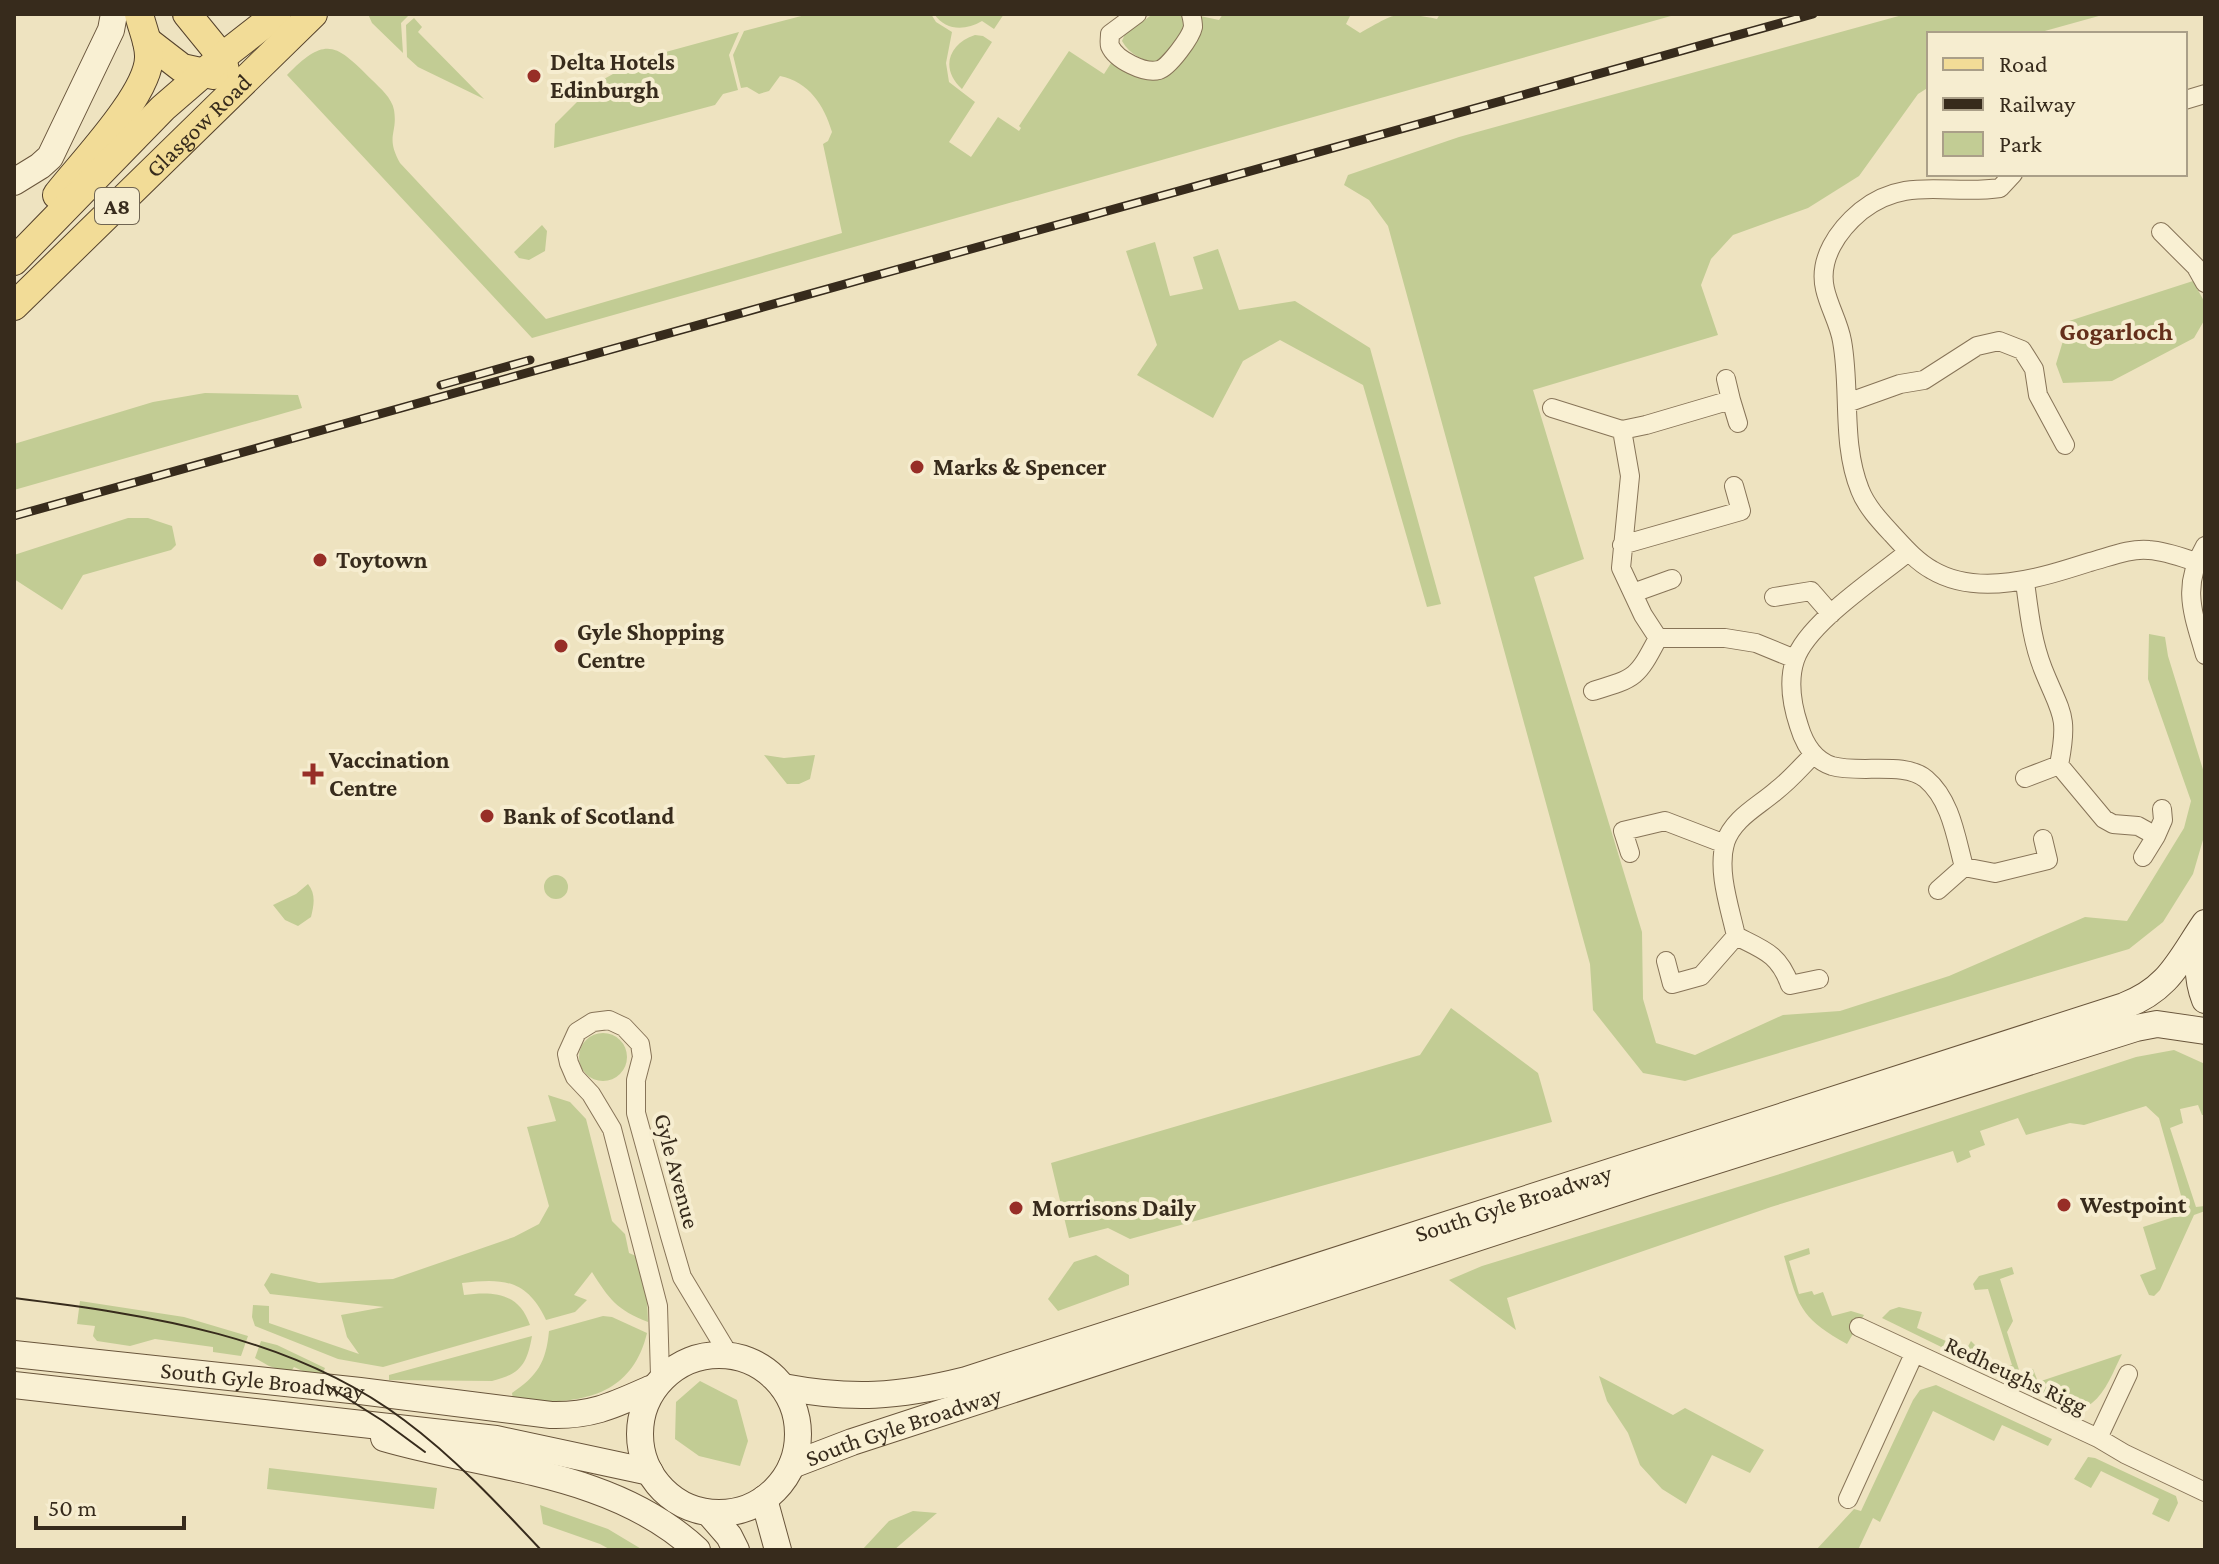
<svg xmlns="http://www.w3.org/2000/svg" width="2219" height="1564" font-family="'Crimson Pro',serif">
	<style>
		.green { fill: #c2cc94 }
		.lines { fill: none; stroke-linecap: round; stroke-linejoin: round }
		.street-casing { stroke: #877458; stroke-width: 20 }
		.secondary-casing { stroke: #69553b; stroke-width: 28 }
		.primary-casing { stroke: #55422c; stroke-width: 30 }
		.street { stroke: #f9f0d3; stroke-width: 18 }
		.secondary { stroke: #f9f0d3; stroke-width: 26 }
		.primary { stroke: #f2dc97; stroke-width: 28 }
		.tram { stroke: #372b1c; stroke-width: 2 }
		.rail-casing { stroke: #372b1c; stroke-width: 9 }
		.rail { stroke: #f6edd0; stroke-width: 6; stroke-dasharray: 18; stroke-linecap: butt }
		.poi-dot { fill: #972e27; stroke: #f6edd0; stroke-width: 3 }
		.labels { text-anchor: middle; stroke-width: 8; stroke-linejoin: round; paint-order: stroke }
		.shield { fill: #f6edd0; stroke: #706552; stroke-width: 2 }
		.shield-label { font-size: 22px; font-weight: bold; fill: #372b1c }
		.poi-label { font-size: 24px; font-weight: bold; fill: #372b1c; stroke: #f6edd0; text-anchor: start }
		.street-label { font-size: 24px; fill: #372b1c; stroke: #f6edd0 }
		.neighbourhood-label { font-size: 26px; font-weight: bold; fill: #642f1b; stroke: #f6edd0 }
	</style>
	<rect width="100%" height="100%" fill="#eee3c0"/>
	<path class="green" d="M368,14H410L401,23L403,53L372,23Z
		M809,14H931L936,22L952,32L946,63L949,82L975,102L949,142L971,157L998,117L1019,131L1021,128L1019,126L1069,51L1104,74L1113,60L1152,74L1200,16L1219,20L1223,14H1351L1346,24L1360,33C1398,12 1395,11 1437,19L1440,14H1678L532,338L287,75C326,35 336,44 372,80C380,88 392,98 394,110C398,134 385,136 400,163L546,319L842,233L823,144L828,141L832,132C824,105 809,82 780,76L769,91L759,94L747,87L741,88L733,55L744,31Z
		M934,14H1004L994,29L982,21C965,31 946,31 934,14Z
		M1153,14H1184L1187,25L1160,63C1144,62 1130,55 1122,41L1125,34Z
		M1906,14H2106L2034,34H1929V87L1918,94L1859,176L1808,208L1733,235L1711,259L1701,285L1718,335L1533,390L1584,559L1534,577L1642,932L1643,999L1656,1043L1695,1055L1783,1015L1840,1011L1949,976L2085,917L2127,921L2184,828L2191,801L2148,679L2149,634L2165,637L2168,656L2205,776V833L2193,874L2163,922L2129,949L1685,1081L1643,1073L1593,1010L1590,964L1388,226L1369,200L1344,185L1348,175L1459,137Z
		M414,18L422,27L418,32L484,99L418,67L407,57L406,25Z
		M739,32L729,55L738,90L723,94L715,105L554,148L555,124L595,84L640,59Z
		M975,35L983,36L992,42L962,89C940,69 948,44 975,35Z
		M542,225L547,231L545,251L529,260L519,258L514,252Z
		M1155,242L1170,296L1203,289L1193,257L1218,249L1239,310L1295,301L1370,348L1441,604L1427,607L1363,385L1280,340L1243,361L1213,418L1137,375L1157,345L1126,251Z
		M2193,281L2205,303V319L2194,338L2112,381L2063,383L2056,364L2069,321Z
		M205,393L298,395L302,408L14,490V444L153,402Z
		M128,518H148L172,526L176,545L171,550L83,575L62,610L14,579V555Z
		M764,755L784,758L815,755L810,779L799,784H787Z
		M544 887a12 12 0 1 1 24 0a12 12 0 1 1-24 0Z
		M308,884C316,894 314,905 311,917L298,926L285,920L273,905L296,894Z
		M1451,1008L1538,1073L1552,1122L1130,1239L1108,1228L1069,1238L1051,1163L1420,1055Z
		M579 1057a24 24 0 1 1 48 0a24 24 0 1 1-48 0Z
		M2174,1050L2205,1064V1115H2202L2198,1105L2180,1109L2183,1123L2170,1128L2196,1207L2205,1206V1211L2194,1215L2160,1290L2154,1296L2149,1295L2140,1275L2156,1269L2143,1227L2186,1213L2159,1118L2146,1106L2084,1125L2070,1123L2026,1135L2018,1118L1980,1131L1985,1145L1969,1151L1971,1157L1957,1163L1953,1151L1771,1207L1507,1298L1516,1330L1449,1280L1482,1266L1783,1173L2136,1057Z
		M548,1095L570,1102L586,1119L612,1221L625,1234L629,1253L636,1256L647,1299L648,1322C617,1310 609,1299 592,1272L574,1295L587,1300L575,1312L546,1320C527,1279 502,1278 462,1283L464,1295C494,1291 519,1293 530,1325L383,1367L338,1359L255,1326L252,1317L253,1305L269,1306V1323L359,1354L347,1337L341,1315L384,1307L270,1294L264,1285L271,1273L319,1283L393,1279L514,1237L539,1224L549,1206L527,1127L556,1121Z
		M1809,1248L1810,1254L1789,1261L1799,1294L1812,1291L1814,1295L1823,1292L1832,1316L1851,1311L1864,1315L1847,1344C1800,1318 1798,1306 1784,1256Z
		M1096,1255L1129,1275V1285L1058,1311L1048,1299L1074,1262Z
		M2012,1267L2014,1274L2000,1279L2013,1321L2007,1332L2020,1373L2033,1369L2038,1382L2122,1354C2114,1370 2106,1392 2092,1403C2073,1419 2014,1381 1993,1371L2012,1365L1988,1289L1975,1290L1973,1284L1979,1276Z
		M80,1301L184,1317L248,1336L241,1356L213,1352V1347L155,1339L130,1346L97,1341L93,1336L95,1326L77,1324Z
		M1899,1307L1922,1312L1917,1328L1966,1350L1971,1341L1976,1346L1974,1363L1882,1318L1890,1310Z
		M603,1316L612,1317L647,1333C631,1401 572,1405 513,1400L512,1393C537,1376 546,1363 549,1331Z
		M532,1336C527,1364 521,1374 492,1381L389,1380V1375Z
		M261,1341L277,1345L325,1368L322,1375L307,1373L294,1367L290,1373L269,1366L255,1358Z
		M1599,1376L1673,1415L1685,1408L1764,1450L1750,1473L1712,1455L1686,1504L1662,1489L1640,1465L1628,1433L1607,1401Z
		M700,1381L737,1400L748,1441L740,1466L699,1456L675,1439L676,1402Z
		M1936,1385L2052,1439L2048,1446L2002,1425L1994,1441L1933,1411L1880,1522L1873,1518L1858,1550H1816L1854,1509L1861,1511L1913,1400L1920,1390Z
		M2088,1457L2095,1458L2176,1496L2178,1503L2169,1522L2152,1514L2159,1499L2101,1471L2091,1488L2074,1479Z
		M269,1468L437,1488L434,1509L267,1489Z
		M540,1505L608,1529L643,1550H611L600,1544L543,1524Z
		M913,1511L937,1513L894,1550H862L889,1521Z"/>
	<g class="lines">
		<g class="street-casing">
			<path id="street" d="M1137,14L1110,34C1110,38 1109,43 1110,46C1116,60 1145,74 1159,70C1169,67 1191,37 1193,27C1193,22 1192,18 1191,14
				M2185,100L2205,94
				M2013,174L2000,188C1949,196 1906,175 1861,211C1838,230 1818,259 1825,289C1829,307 1839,323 1842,341C1851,390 1841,443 1860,490C1866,506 1880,521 1892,534C1904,547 1916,561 1932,570C1979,598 2043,577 2090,562C2109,557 2130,548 2149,550C2165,551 2181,557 2196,562
				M2161,232L2196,267L2205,283
				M1731,400L1738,423
				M1847,403L1900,384L1924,380L1977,346L1999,341L2022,350L2034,369L2038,395L2065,445
				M1552,408L1622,430L1630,476L1621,568L1643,615L1658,638H1725L1756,643L1795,659
				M1622,430L1646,425L1731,400L1726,379
				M1622,545L1741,511L1734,486
				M2205,546C2181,587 2193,613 2205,655
				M1908,552C1878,577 1807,623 1795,660C1788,681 1792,705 1799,726C1804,743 1814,760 1832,766C1860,774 1905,761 1926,779C1951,800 1956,838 1964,867
				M2025,582C2029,612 2032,641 2043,669C2061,714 2069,714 2059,765
				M1633,593L1672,579
				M1774,597L1811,591L1831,614
				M1593,691C1636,678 1637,678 1658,638
				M1813,755C1801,767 1790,780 1777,790C1759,806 1733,818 1725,843C1717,872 1730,908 1736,936C1764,950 1779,954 1790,985L1819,979
				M2025,778L2059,765L2104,819L2113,824L2138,826L2156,836L2143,857
				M2156,836L2163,820L2162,809
				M1630,853L1623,831L1665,821L1725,844
				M1938,890L1964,867L1995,873L2048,860L2043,839
				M1666,961L1672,984L1701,976L1736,936
				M1859,1327L2098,1438L2125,1454L2205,1492
				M660,1376L658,1306L612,1129L591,1094L575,1077L569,1063L567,1054L577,1032L593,1022L609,1020L624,1027L640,1044L642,1057L636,1080V1113L670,1236L682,1277L729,1355
				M2098,1438L2128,1374
				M1848,1499L1914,1354"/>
		</g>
		<g class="secondary-casing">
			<g id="secondary">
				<path d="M14,182L40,166L50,157L111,30L114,14"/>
				<path d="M2203,933C2197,956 2196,977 2205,1000"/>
				<path id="s1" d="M14,1354L360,1391L551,1415C592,1416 614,1405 650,1389"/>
				<circle cx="719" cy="1434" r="79"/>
				<path d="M14,1385L496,1439L650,1472"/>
				<path id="s2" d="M783,1387C852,1400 898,1397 966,1380L2124,1006C2169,989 2179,961 2205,923"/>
				<path d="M384,1438C490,1469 612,1471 697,1550"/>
				<path id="s3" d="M792,1465L852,1442L1645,1183L2136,1028L2157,1024L2205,1031"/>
				<path d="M764,1499L778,1550"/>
				<path d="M709,1513L729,1536L736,1550"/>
			</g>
		</g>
		<g class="primary-casing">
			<g id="primary">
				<path d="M187,14L222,57L226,75"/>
				<path d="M147,41L182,68L214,75"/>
				<path d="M57,195C81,164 150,93 149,56C149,42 142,28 139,14"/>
				<path d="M14,261L163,108L222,57L277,14"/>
				<path id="s4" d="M14,306L313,14"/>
			</g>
		</g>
		<use href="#street" class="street"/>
		<use href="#secondary" class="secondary"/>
		<use href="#primary" class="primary"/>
		<path class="tram" d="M14,1298C150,1315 292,1336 404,1420C454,1457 499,1505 541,1550
			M326,1385L383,1421L425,1452"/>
		<g class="rail-casing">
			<path id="rail" d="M441,385L530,360
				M14,516L1813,14"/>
		</g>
		<use href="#rail" class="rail"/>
	</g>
	<g class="poi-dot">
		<circle cx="534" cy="76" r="8"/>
		<circle cx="917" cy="467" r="8"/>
		<circle cx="320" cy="560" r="8"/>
		<circle cx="561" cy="646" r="8"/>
		<path d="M309 762h8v8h8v8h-8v8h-8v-8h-8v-8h8z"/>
		<circle cx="487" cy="816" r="8"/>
		<circle cx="2064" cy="1205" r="8"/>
		<circle cx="1016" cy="1208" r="8"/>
	</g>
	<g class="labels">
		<rect class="shield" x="95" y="188" width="44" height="36" rx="6"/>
		<g class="shield-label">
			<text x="117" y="214">A8</text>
		</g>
		<g class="poi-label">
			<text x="550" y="70">Delta Hotels<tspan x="550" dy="28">Edinburgh</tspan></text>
			<text x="933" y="475">Marks &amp; Spencer</text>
			<text x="336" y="568">Toytown</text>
			<text x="577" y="640">Gyle Shopping<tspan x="577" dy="28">Centre</tspan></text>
			<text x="329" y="768">Vaccination<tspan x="329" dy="28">Centre</tspan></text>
			<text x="503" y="824">Bank of Scotland</text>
			<text x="2080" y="1213">Westpoint</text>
			<text x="1032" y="1216">Morrisons Daily</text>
		</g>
		<g class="street-label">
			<text dy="8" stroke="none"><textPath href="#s4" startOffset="258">Glasgow Road</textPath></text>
			<text transform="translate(677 1171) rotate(75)" y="8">Gyle Avenue</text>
			<text dy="8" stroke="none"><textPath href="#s2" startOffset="760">South Gyle Broadway</textPath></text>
			<text transform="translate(2016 1375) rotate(25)" y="8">Redheughs Rigg</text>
			<text dy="8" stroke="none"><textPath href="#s1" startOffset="250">South Gyle Broadway</textPath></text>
			<text dy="8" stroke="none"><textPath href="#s3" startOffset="118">South Gyle Broadway</textPath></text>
		</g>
		<g class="neighbourhood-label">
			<text x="2116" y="340">Gogarloch</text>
		</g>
	</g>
	<rect width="2219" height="1564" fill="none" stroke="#372b1c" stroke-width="32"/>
	<rect x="1927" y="32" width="260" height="144" fill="#f6edd0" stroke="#aa9f88" stroke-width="2"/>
	<rect x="1943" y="58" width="40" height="12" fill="#f2dc97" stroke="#aa9f88" stroke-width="2"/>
	<text x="1999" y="72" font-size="24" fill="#372b1c">Road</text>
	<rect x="1943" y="98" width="40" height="12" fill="#372b1c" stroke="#aa9f88" stroke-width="2"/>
	<text x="1999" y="112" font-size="24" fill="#372b1c">Railway</text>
	<rect x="1943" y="132" width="40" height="24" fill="#c2cc94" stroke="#aa9f88" stroke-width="2"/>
	<text x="1999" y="152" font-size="24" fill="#372b1c">Park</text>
	<path d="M36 1516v12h148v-12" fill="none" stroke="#372b1c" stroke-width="4"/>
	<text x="48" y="1516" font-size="24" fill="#372b1c" stroke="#f6edd0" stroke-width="6" paint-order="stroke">50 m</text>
</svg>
